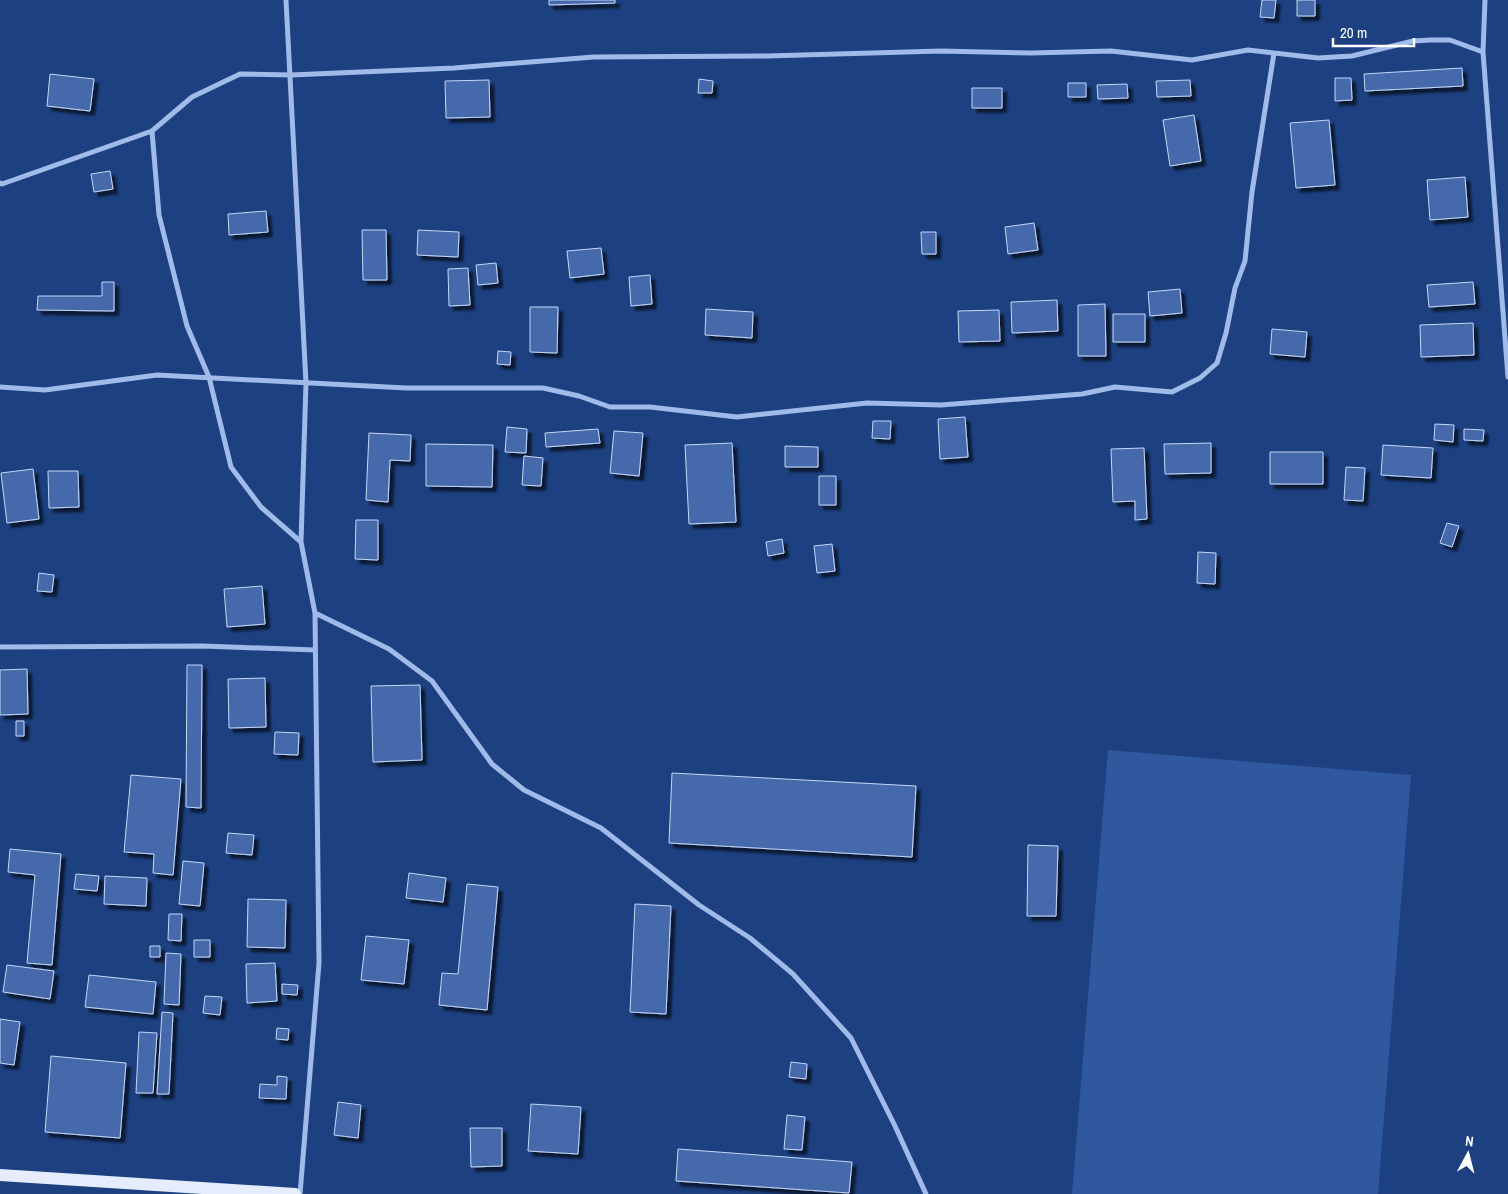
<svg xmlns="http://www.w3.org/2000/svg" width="1508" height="1194" font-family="'Archivo Narrow',sans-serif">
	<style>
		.green { fill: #30589f }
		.building { fill: #4469aa; stroke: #c5d7f7; filter: url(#shadow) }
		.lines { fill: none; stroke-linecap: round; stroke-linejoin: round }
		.street { stroke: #a0bbe9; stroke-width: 5 }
		.primary { stroke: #e4ecfe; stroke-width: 12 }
	</style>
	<defs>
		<filter id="shadow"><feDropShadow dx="4.5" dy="4.5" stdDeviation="1" flood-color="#0009"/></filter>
	</defs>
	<rect width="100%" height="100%" fill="#1c4080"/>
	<path class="green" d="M1108,750L1411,775L1378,1194H1072Z"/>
	<path class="building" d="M549,0H615V3L549,5Z
		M1262,0H1276L1274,18L1260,17Z
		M1297,0H1315V16H1297Z
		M1462,68L1463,86L1365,91L1364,74Z
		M50,74L94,79L90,111L47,106Z
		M1335,78H1351L1352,100L1335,101Z
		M699,79L713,81L712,93H698Z
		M489,80L490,117L446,118L445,81Z
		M1190,80L1191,96L1157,97L1156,81Z
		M1068,83H1086V97H1068Z
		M1127,84L1128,98L1098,99L1097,85Z
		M972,88H1002V108H972Z
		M1194,115L1201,161L1170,166L1163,120Z
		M1329,120L1335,185L1296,188L1290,123Z
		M110,171L113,189L94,192L91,174Z
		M1465,177L1468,217L1430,220L1427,180Z
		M266,211L268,232L229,235L228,214Z
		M1034,223L1038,250L1008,254L1005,227Z
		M362,230H386L387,280H363Z
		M418,230L459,232L458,257L417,255Z
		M921,232H936V254H922Z
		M601,248L604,274L570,278L567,251Z
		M496,263L498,283L478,285L476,265Z
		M468,268L470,305L449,306L448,269Z
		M650,275L652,304L631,306L629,277Z
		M102,282H114V311L37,310L38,296H102Z
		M1473,282L1475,304L1429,307L1427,285Z
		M1180,289L1182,313L1150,316L1148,292Z
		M1057,300L1058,331L1012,333L1011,302Z
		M1105,304L1106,356H1078V305Z
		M530,307H558L557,353L530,352Z
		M706,309L753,312L752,338L705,335Z
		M999,310L1000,341L959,342L958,311Z
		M1113,314H1145V342H1113Z
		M1473,323L1474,355L1421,357L1420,325Z
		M1272,329L1307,332L1305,357L1270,354Z
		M498,351L511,352L510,365L497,364Z
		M965,417L968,457L940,459L938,419Z
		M873,421H891L890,439L872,438Z
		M1435,424L1454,425L1453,442L1434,440Z
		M507,427L527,429L526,453L505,452Z
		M598,429L600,443L546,447L545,433Z
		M1464,429L1484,430L1483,441L1464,440Z
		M614,431L643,433L639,476L610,473Z
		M369,433L411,435L410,461L390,460L388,502L366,500Z
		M732,443L736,522L689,524L685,445Z
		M1211,443V473L1165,474L1164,444Z
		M426,444L493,445L492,487L426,486Z
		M1383,445L1433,448L1431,478L1381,475Z
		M785,446L818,447V467H785Z
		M1144,448L1147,519L1135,520V501L1113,502L1111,449Z
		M1270,452H1323V484H1270Z
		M524,456L543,458L541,486L522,485Z
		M1346,467L1365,468L1363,501L1344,500Z
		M33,469L39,519L7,523L1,473Z
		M48,471H78L79,507L49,508Z
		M819,476H836V505H819Z
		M356,520H378V560L355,559Z
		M1447,523L1459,526L1452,547L1440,543Z
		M782,539L784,553L768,556L766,542Z
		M832,544L835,571L817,573L814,546Z
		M1198,552L1216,553L1215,584L1197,583Z
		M39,573L54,575L52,592L37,591Z
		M262,586L265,624L227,627L224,589Z
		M187,665H202L201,808L186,807Z
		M27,669L28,714L0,715V670Z
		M265,678L266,727L229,728L228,679Z
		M420,685L422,760L373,762L371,686Z
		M16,721H24V736H16Z
		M275,732L299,733L298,755L274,754Z
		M672,773L916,786L912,857L669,843Z
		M131,775L181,779L173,875L153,873L154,854L124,852Z
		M228,833L254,835L252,855L226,853Z
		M1028,845L1058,846L1056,916H1027Z
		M10,849L61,854L52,965L27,963L35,875L8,872Z
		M183,861L204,863L200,906L179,904Z
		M409,873L446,878L443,902L406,898Z
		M76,874L99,876L97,891L74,889Z
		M105,876L147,878L146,906L104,904Z
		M467,884L498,887L487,1010L439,1005L442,973L458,974Z
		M248,899L286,900L285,948L247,947Z
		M635,904L671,906L666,1014L630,1012Z
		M169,914H182L181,941L168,940Z
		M366,936L409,940L404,984L361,980Z
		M194,940H210V957H194Z
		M150,946H160V957H150Z
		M166,953L181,954L179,1005L164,1004Z
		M275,963L277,1001L247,1003L246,964Z
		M7,965L54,971L50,999L3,992Z
		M89,975L156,982L153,1014L85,1007Z
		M282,984L298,985L297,995L282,994Z
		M205,996L222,997L220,1015L203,1013Z
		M162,1012L173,1013L169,1094H157Z
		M0,1019L20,1022L14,1065L0,1063Z
		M277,1028L289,1029L288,1040L276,1039Z
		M139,1032L157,1033L153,1093H136Z
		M51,1056L126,1063L120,1138L45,1132Z
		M791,1062L807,1064L806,1079L789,1077Z
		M277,1076L287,1077L286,1099L259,1098L260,1084L277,1085Z
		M338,1102L361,1105L358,1138L334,1135Z
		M531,1104L581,1107L578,1154L528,1151Z
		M787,1115L805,1117L802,1150L784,1149Z
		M470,1128H502V1166L471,1167Z
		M678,1149L852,1162L849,1193L676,1181Z"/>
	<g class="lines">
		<path class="street" d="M286,0L306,383L301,542L315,613L319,963L300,1194
			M1485,0L1483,52L1508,377
			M152,131L159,215L187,326L209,377L231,467L261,507L301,542
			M0,183L2,184L152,131L192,97L240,74L291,75L454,68L594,57L767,56L941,51L1031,53L1111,51L1192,60L1248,50L1318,58L1352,56L1413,41L1431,40H1450L1483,52
			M0,387L45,390L157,375L406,388H543L579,396L610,407H650L737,417L867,403L941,405L1082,394L1115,387L1172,392L1200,378L1217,363L1226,333L1235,288L1245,261L1252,192L1274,53
			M315,613L389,649L432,681L492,764L524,790L601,828L699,905L750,938L793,974L851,1038L895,1126L926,1194
			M0,647L203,646L315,650"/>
		<path class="primary" d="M0,1175L295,1194"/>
	</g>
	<g transform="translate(1468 1154) rotate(7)" stroke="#1c4080" stroke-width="4" paint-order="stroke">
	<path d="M0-4L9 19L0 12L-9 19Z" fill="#ffffff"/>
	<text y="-8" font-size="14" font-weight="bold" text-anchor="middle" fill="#ffffff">N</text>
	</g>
	<path d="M1333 38v8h81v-8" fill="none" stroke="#ffffff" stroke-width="2.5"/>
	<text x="1340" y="38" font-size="15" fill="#ffffff" stroke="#1c4080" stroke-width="4" paint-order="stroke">20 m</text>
</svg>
